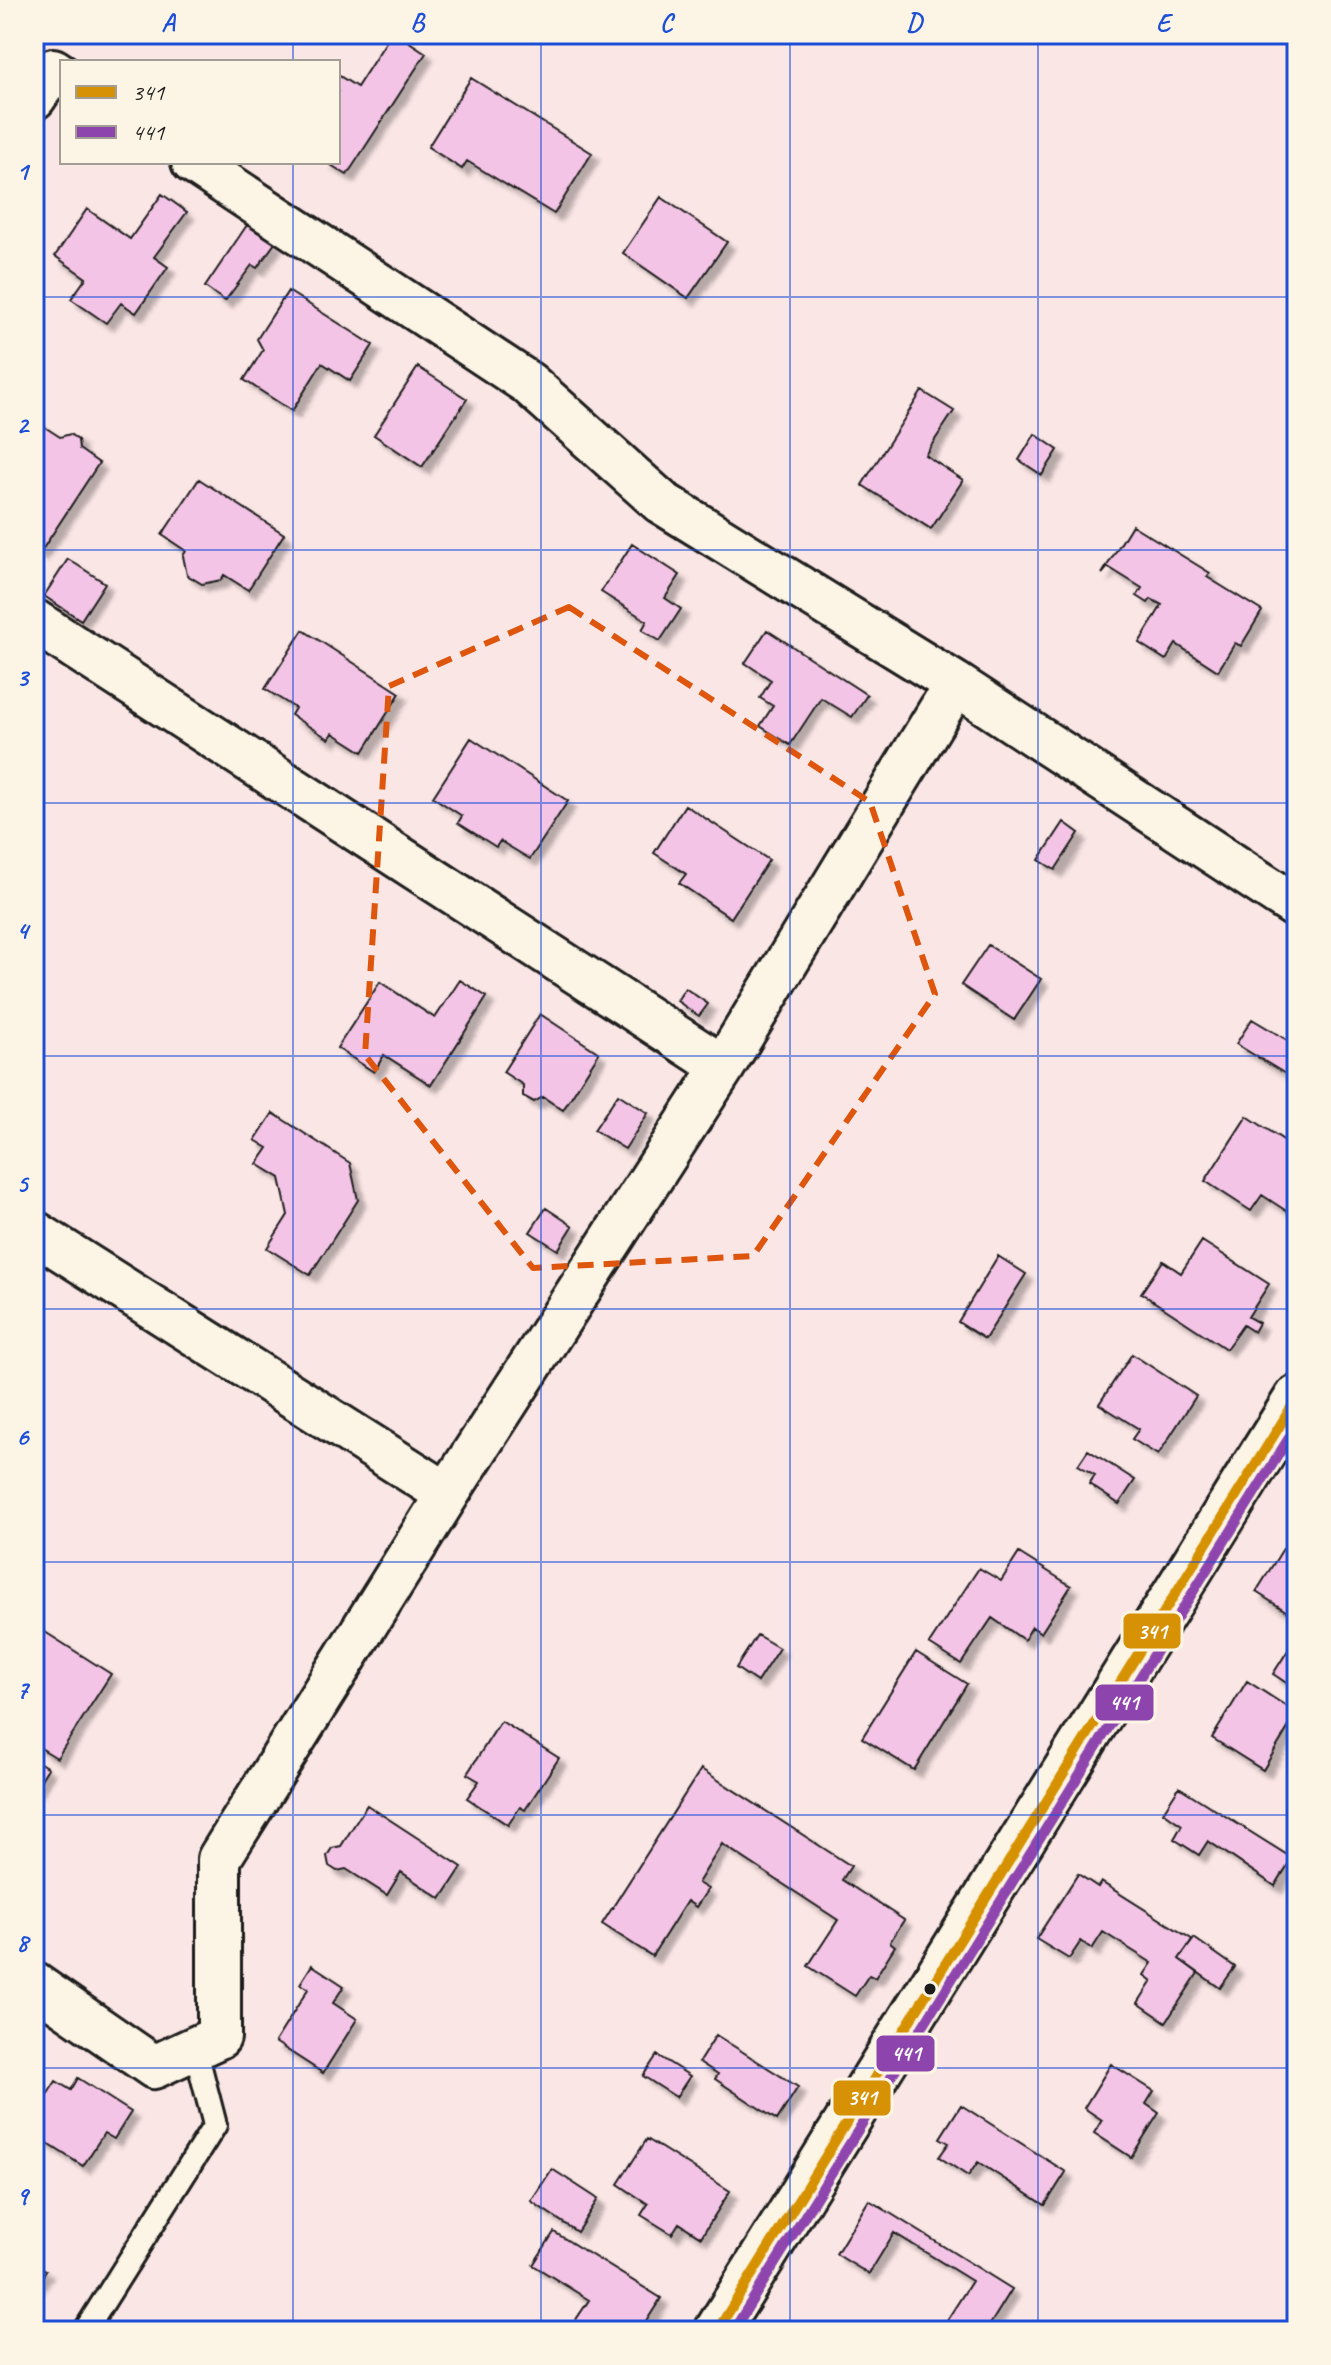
<svg xmlns="http://www.w3.org/2000/svg" width="1331" height="2365" font-family="Caveat,sans-serif">
	<style>
		.building { fill: #f4c4e6; stroke: #1c1c1c; stroke-width: 2; filter: url(#shadow) }
		.lines { fill: none; stroke-linecap: round; stroke-linejoin: round }
		.lane-casing { stroke: #1c1c1c; stroke-width: 28 }
		.street-casing { stroke: #1c1c1c; stroke-width: 48 }
		.secondary-casing { stroke: #1c1c1c; stroke-width: 50 }
		.lane { stroke: #fcf5e5; stroke-width: 22 }
		.street { stroke: #fcf5e5; stroke-width: 42 }
		.secondary { stroke: #fcf5e5; stroke-width: 44 }
		.bus-1-casing { stroke: #fcf5e5; stroke-width: 16 }
		.bus-2-casing { stroke: #fcf5e5; stroke-width: 16 }
		.bus-1 { stroke: #d69104; stroke-width: 10 }
		.bus-2 { stroke: #8e44ad; stroke-width: 10 }
		.marked { fill: none; stroke: #de560d; stroke-width: 6; stroke-dasharray: 16 10; stroke-linejoin: round }
		.grid { fill: none; stroke: #1d4ed8; stroke-width: 2; stroke-opacity: 0.55 }
		.bus-dot { fill: #1c1c1c; stroke: #fcf5e5; stroke-width: 3 }
		.line-badge { stroke: #fcf5e5; stroke-width: 3 }
		.badge-label { font-size: 22px; text-anchor: middle; font-weight: bold; fill: #fff }
		.neatline { fill: none; stroke: #1d4ed8; stroke-width: 3 }
		.grid-label { font-size: 26px; text-anchor: middle; font-weight: bold; fill: #1d4ed8 }
	</style>
	<defs>
		<filter id="shadow"><feDropShadow dx="7" dy="7" stdDeviation="2" flood-color="#0004"/></filter>
	</defs>
	<rect width="100%" height="100%" fill="#fae6e5"/>
	<filter id="ink" filterUnits="userSpaceOnUse"><feTurbulence type="fractalNoise" baseFrequency=".0125" numOctaves="2"/><feDisplacementMap in="SourceGraphic" scale="16" xChannelSelector="R" yChannelSelector="G"/><feConvolveMatrix kernelMatrix="1 2 1 2 8 2 1 2 1" color-interpolation-filters="sRGB"/></filter>
	<g filter="url(#ink)">
		<path class="building" d="M391,34H397L426,53L347,175L326,162H338V75L357,87Z
			M471,78L592,153L554,214L467,161L462,169L428,147Z
			M162,194L187,212L154,257L168,267L136,313L121,303L106,323L71,299L86,278L55,256L87,209L130,239Z
			M661,197L727,242L688,298L623,253Z
			M247,225L275,243L257,268L252,265L225,301L205,287Z
			M288,291L373,345L350,381L322,363L292,411L244,380L263,350L257,339Z
			M418,367L467,399L422,467L374,435Z
			M922,391L954,411L925,455L963,480L931,529L862,485Z
			M37,422L60,437L70,434L78,440L79,449L99,463L40,553L34,549V426Z
			M1035,434L1058,450L1042,475L1019,460Z
			M199,479L284,534L248,590L224,575L221,580L202,584L187,575L183,556L186,551L162,535Z
			M1132,525L1210,573L1207,577L1262,611L1241,646L1235,643L1218,671L1176,644L1166,660L1139,643L1162,605L1151,599L1148,603L1137,596L1142,588L1108,567L1102,574Z
			M632,544L680,575L665,598L681,609L660,641L642,630L647,621L601,592Z
			M68,559L105,583L81,620L44,596Z
			M303,630L400,693L363,752L333,733L329,739L291,715L295,708L265,689Z
			M767,630L867,695L852,717L821,698L790,745L760,726L773,706L760,698L771,680L745,663Z
			M471,738L568,801L530,859L500,841L496,847L458,823L462,816L433,797Z
			M685,805L769,860L731,918L679,883L686,874L654,853Z
			M1064,822L1079,833L1055,870L1039,860Z
			M988,945L1041,979L1014,1020L961,985Z
			M460,980L487,997L431,1085L384,1055L374,1072L337,1048L380,982L435,1018Z
			M685,988L708,1004L699,1016L677,1001Z
			M540,1014L599,1053L563,1110L543,1097L534,1102L523,1096V1085L503,1072Z
			M1252,1019L1297,1046V1070L1292,1078L1236,1044Z
			M618,1094L648,1113L625,1149L594,1130Z
			M273,1113L350,1163L358,1200L310,1275L267,1248L288,1215L280,1178L257,1164L268,1148L255,1140Z
			M1247,1116L1294,1147L1290,1152L1297,1157V1218L1262,1195L1251,1211L1205,1181Z
			M546,1208L573,1226L558,1250L530,1232Z
			M1202,1241L1269,1284L1248,1317L1259,1323L1254,1332L1243,1325L1226,1349L1141,1293L1163,1261L1181,1273Z
			M998,1256L1026,1274L985,1339L958,1322Z
			M1132,1354L1196,1396L1158,1455L1132,1439L1139,1429L1099,1404Z
			M1088,1450L1135,1480L1119,1504L1089,1484L1095,1475L1078,1465Z
			M1284,1547L1297,1555V1618L1256,1592Z
			M1019,1553L1071,1586L1041,1633L1032,1627L1024,1640L992,1618L961,1664L929,1644L979,1568L1001,1581Z
			M34,1625L111,1674L57,1758L34,1744V1704L39,1697L34,1693Z
			M757,1635L779,1648L757,1682L736,1668Z
			M1297,1636V1690L1273,1674Z
			M916,1652L967,1684L914,1770L862,1738Z
			M1247,1681L1297,1713L1263,1770L1212,1738Z
			M501,1721L559,1758L525,1810L520,1807L508,1825L467,1798L479,1781L467,1774Z
			M34,1759L48,1768L34,1791Z
			M701,1769L851,1866L842,1880L904,1920L890,1942L895,1946L875,1978L869,1975L855,1996L808,1966L838,1920L722,1844L698,1883L708,1889L696,1907L687,1901L652,1956L602,1924Z
			M1179,1787L1292,1858L1275,1886L1208,1841L1199,1855L1174,1839L1182,1825L1163,1812Z
			M367,1805L462,1867L441,1899L401,1872L387,1895L346,1869L337,1871L329,1866L327,1856L332,1848L341,1846Z
			M1078,1874L1098,1887L1101,1882L1193,1940L1179,1959L1198,1973L1166,2022L1138,2003L1152,1981L1144,1975L1152,1963L1103,1932L1092,1949L1081,1941L1069,1959L1036,1939Z
			M1194,1938L1235,1967L1220,1988L1179,1959Z
			M312,1965L344,1986L333,2003L357,2019L323,2073L275,2042L308,1989L300,1984Z
			M716,2035L798,2087L777,2120L715,2079L718,2074L699,2062Z
			M657,2055L690,2076L676,2097L643,2076Z
			M1111,2064L1154,2091L1146,2104L1159,2113L1131,2157L1094,2133L1102,2120L1084,2108Z
			M78,2078L131,2112L114,2139L104,2133L83,2166L34,2135V2115L56,2081L71,2090Z
			M961,2105L1066,2172L1045,2205L978,2162L968,2176L939,2157L949,2143L940,2138Z
			M647,2139L730,2191L701,2237L679,2223L672,2234L641,2215L648,2204L618,2184Z
			M552,2169L598,2199L577,2232L531,2201Z
			M869,2200L1012,2289L986,2331H940L972,2281L894,2233L869,2274L836,2254Z
			M554,2232L661,2298L640,2331L622,2321L616,2331H577L571,2327L589,2300L533,2265Z
			M34,2263L46,2270L34,2289Z"/>
		<g class="lines">
			<g class="lane-casing">
				<path id="lane" d="M85,2331L215,2125L195,2048"/>
			</g>
			<g class="street-casing">
				<path id="street" d="M34,98L53,70L62,76
					M193,162L528,383L661,502L956,684L1297,907
					M34,621L723,1067
					M34,1232L447,1494
					M34,1984L154,2067L219,2037V1859L457,1479L723,1067L956,684"/>
			</g>
			<g class="secondary-casing">
				<path id="secondary" d="M717,2331L1297,1398"/>
			</g>
			<use href="#lane" class="lane"/>
			<use href="#street" class="street"/>
			<use href="#secondary" class="secondary"/>
			<g class="bus-1-casing">
				<path id="bus-1" d="M717,2331L1297,1398"/>
			</g>
			<g class="bus-2-casing">
				<path id="bus-2" d="M733,2331L1297,1425"/>
			</g>
			<use href="#bus-1" class="bus-1"/>
			<use href="#bus-2" class="bus-2"/>
		</g>
	</g>
	<path class="marked" d="M569,607L870,802L935,994L753,1256L533,1268L365,1055L389,686Z"/>
	<path class="grid" d="M293,34V62M541,34V2331M790,34V2331M1038,34V2331M293,162V2331M34,297H1297M34,550H1297M34,803H1297M34,1056H1297M34,1309H1297M34,1562H1297M34,1815H1297M34,2068H1297"/>
	<circle class="bus-dot" cx="930" cy="1989" r="7"/>
	<g class="line-badge">
		<rect x="1122" y="1612" width="60" height="38" rx="8" fill="#d69104"/>
		<rect x="1094" y="1683" width="61" height="39" rx="8" fill="#8e44ad"/>
		<rect x="875" y="2034" width="61" height="39" rx="8" fill="#8e44ad"/>
		<rect x="832" y="2079" width="60" height="38" rx="8" fill="#d69104"/>
	</g>
	<g class="badge-label">
		<text x="1152" y="1639">341</text>
		<text x="1124" y="1710">441</text>
		<text x="906" y="2061">441</text>
		<text x="862" y="2105">341</text>
	</g>
	<rect width="1331" height="2365" fill="none" stroke="#fcf5e5" stroke-width="88"/>
	<rect x="60" y="60" width="280" height="104" fill="#fcf5e5" stroke="#a29e95" stroke-width="2"/>
	<rect x="76" y="86" width="40" height="12" fill="#d69104" stroke="#a29e95" stroke-width="2"/>
	<text x="132" y="100" font-size="24" fill="#1c1c1c">341</text>
	<rect x="76" y="126" width="40" height="12" fill="#8e44ad" stroke="#a29e95" stroke-width="2"/>
	<text x="132" y="140" font-size="24" fill="#1c1c1c">441</text>
	<rect x="44" y="44" width="1243" height="2277" class="neatline"/>
	<g class="grid-label">
		<text x="168" y="31">A</text>
		<text x="417" y="31">B</text>
		<text x="666" y="31">C</text>
		<text x="914" y="31">D</text>
		<text x="1163" y="31">E</text>
		<text x="22" y="180">1</text>
		<text x="22" y="433">2</text>
		<text x="22" y="686">3</text>
		<text x="22" y="939">4</text>
		<text x="22" y="1192">5</text>
		<text x="22" y="1445">6</text>
		<text x="22" y="1698">7</text>
		<text x="22" y="1951">8</text>
		<text x="22" y="2204">9</text>
	</g>
</svg>
